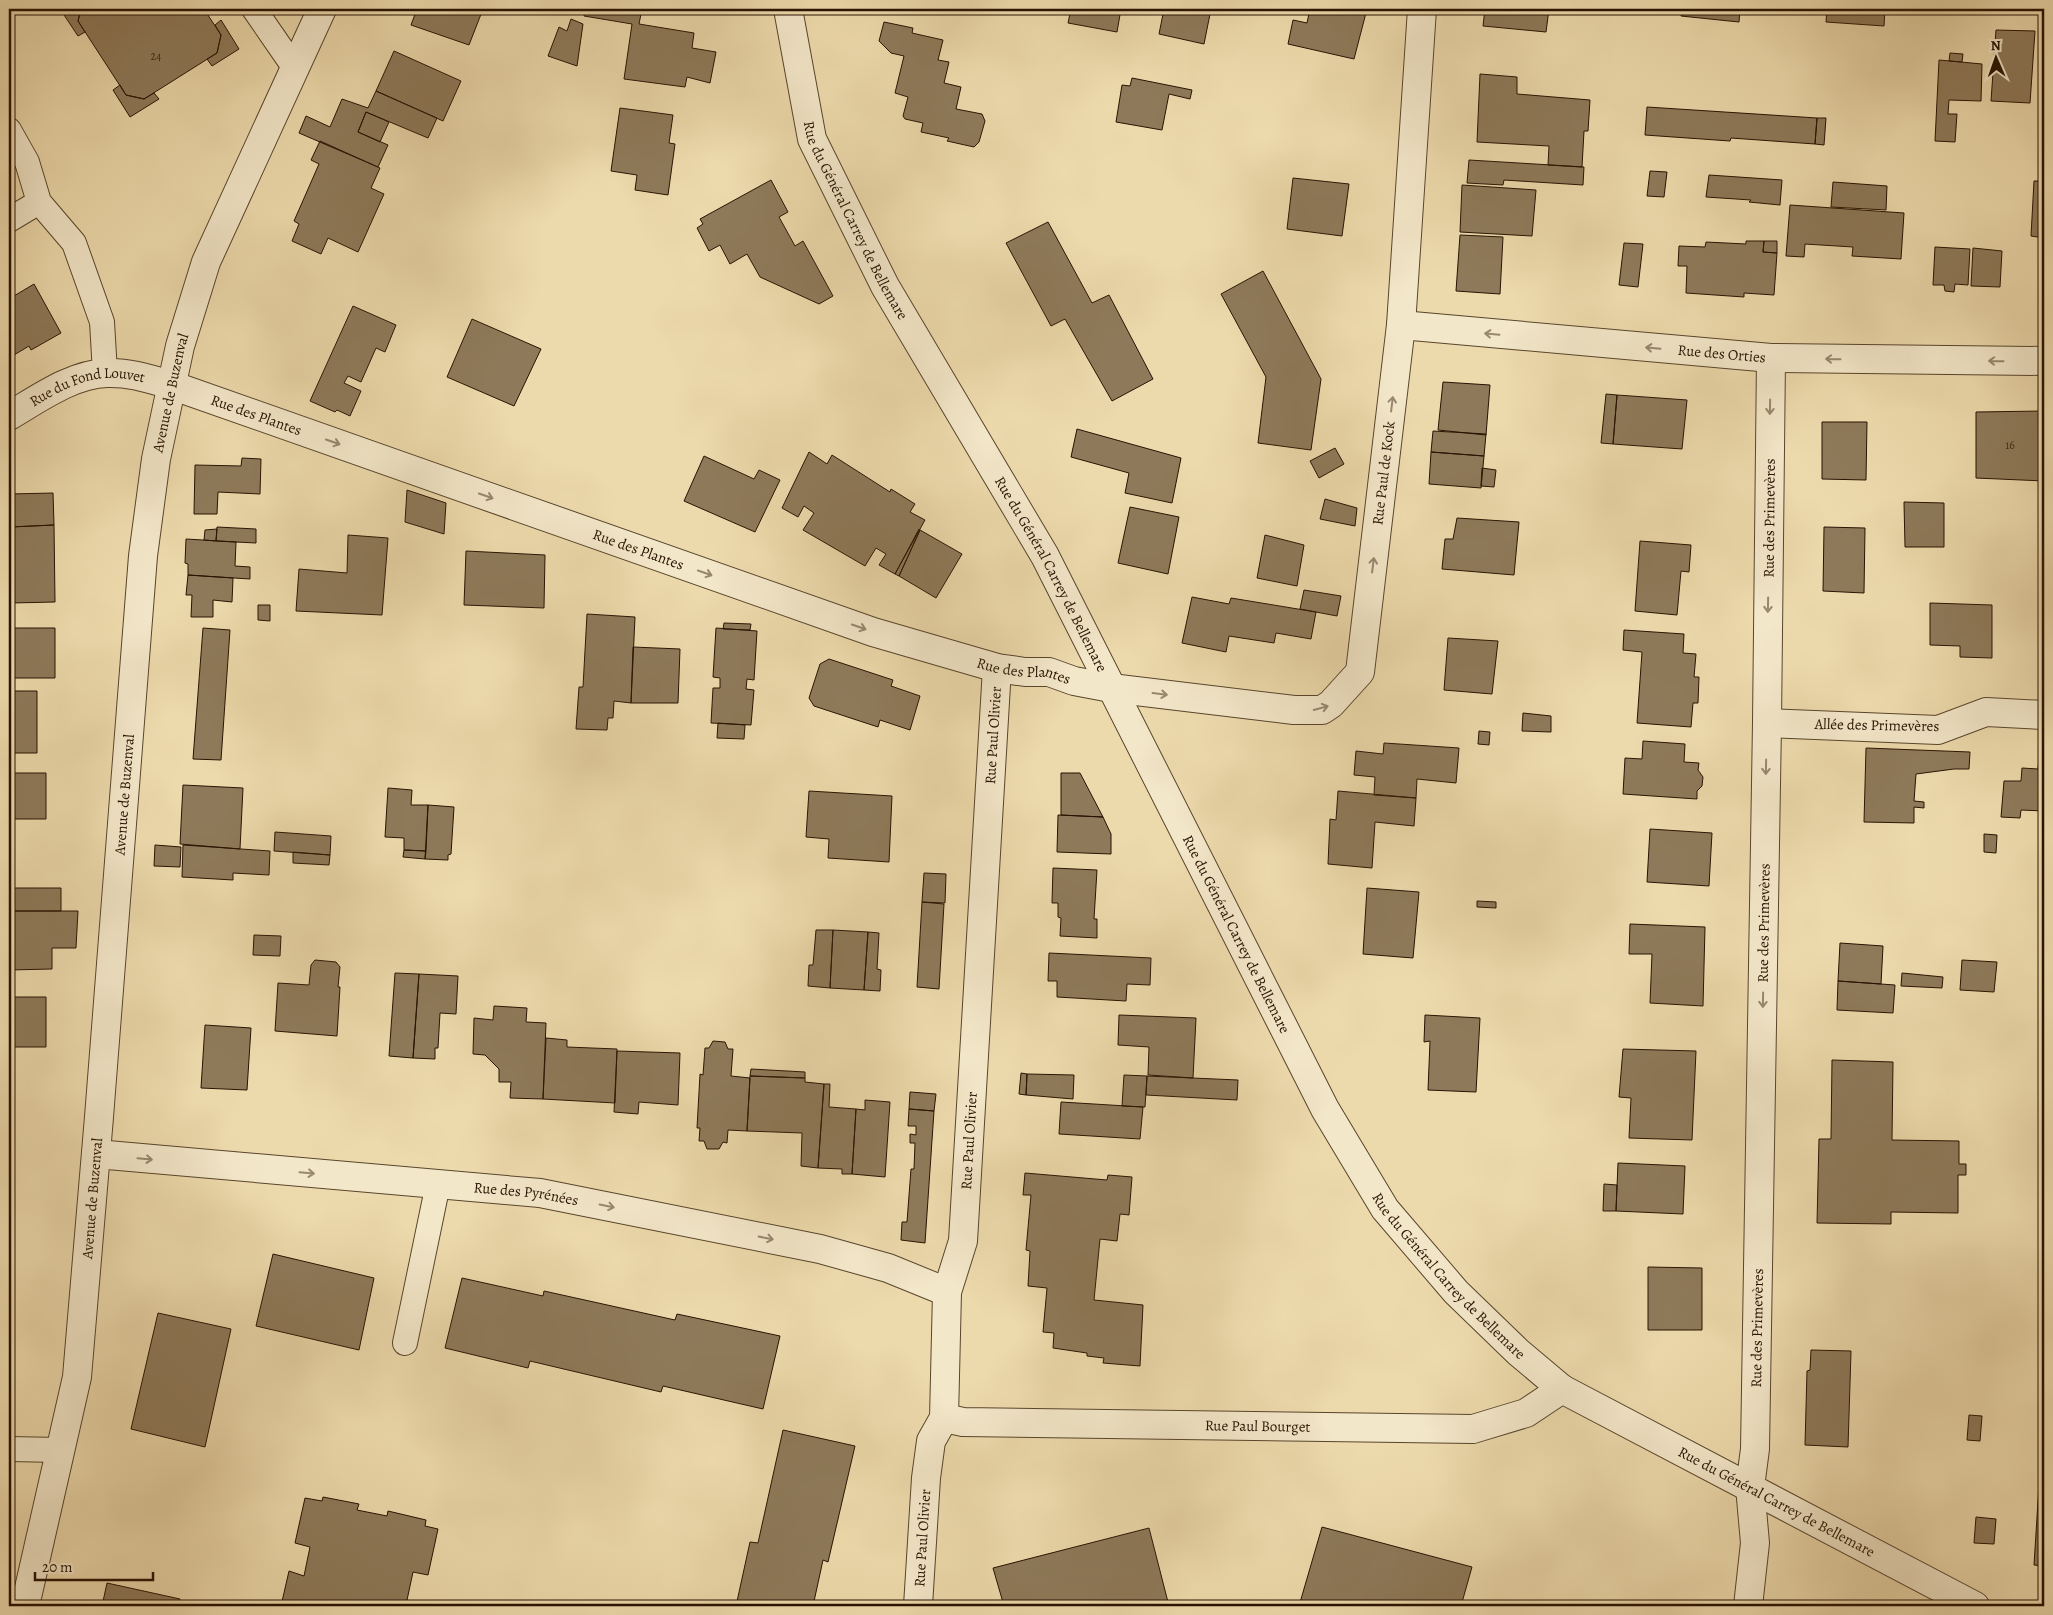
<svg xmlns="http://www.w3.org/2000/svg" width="2053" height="1615" font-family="Alegreya,serif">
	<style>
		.building { fill: #8e7a5a; stroke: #271302 }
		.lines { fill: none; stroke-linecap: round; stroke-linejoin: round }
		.service-casing { stroke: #58452c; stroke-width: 26 }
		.minor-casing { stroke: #58452c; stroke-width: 30 }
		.service { stroke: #f3e7c9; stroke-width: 24 }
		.minor { stroke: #f3e7c9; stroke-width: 28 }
		.oneway { stroke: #97886f }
		.labels { text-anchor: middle; stroke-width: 4.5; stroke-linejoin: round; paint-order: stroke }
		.number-label { font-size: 12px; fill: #412d18 }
		.street-label { font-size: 15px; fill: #271302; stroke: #f3e7c9 }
	</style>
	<rect width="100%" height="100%" fill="#eddaac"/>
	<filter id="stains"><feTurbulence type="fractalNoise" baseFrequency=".004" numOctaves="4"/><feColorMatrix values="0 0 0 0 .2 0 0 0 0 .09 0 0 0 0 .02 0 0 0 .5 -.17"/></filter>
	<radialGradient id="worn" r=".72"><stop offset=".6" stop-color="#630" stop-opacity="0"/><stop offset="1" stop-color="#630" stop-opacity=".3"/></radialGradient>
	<path class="building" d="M60,9H81L78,21L85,32L78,36Z
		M81,9H204L221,35L217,53L144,99L126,95L78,21Z
		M417,9H483L469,45L411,25Z
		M585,9H642L639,24L694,33L692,48L716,52L710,83L687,77L685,87L624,79L632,24L584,16Z
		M808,9H836V13Z
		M1071,9H1121L1117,32L1068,23Z
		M1164,9H1211L1204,44L1159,34Z
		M1310,9H1367L1354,59L1288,44L1293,20L1307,23Z
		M1485,9H1549L1546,32L1483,26Z
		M1682,9H1740L1739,22L1681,16Z
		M1827,9H1885L1884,26L1826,22Z
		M571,19L583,24L577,66L548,56L559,27L567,31Z
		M221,20L239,49L212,66L207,59L217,53L221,35L215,25Z
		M884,22L913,28L912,33L943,40L938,60L949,62L944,83L961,87L956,109L982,114L985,121L979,142L974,147L947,141L949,138L921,132L923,123L905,119L903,116L908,97L895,93L904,56L891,53L879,41Z
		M1996,30L2035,31L2030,103L1991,101Z
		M394,51L461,81L443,121L376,91Z
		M1950,53L1963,54L1962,62L1949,61Z
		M1939,60L1982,64L1981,101L1949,100L1948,114H1957L1955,142L1935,141Z
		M1480,74L1517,77V94L1590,100L1588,131H1584L1582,167L1548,165L1549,146L1477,142Z
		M1132,78L1192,90L1190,99L1169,94L1162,130L1116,122L1122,85L1130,86Z
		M120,85L126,95L144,99L154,93L159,99L130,117L113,90Z
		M376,91L437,118L428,138L366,112L358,132L388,145L378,167L299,133L306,116L330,127L342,99L368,108Z
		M1647,107L1817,118L1815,144L1731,138L1730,141L1645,135Z
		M620,108L673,115L669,143L675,144L668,195L635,190L637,175L611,171Z
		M366,112L389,122L380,142L358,132Z
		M1817,118H1826L1824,145L1815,144Z
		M320,141L380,168L371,188L384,194L358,252L328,238L321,254L292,241L299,224L294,221L319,164L311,160Z
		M1469,160L1584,167L1583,185L1504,180L1503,185L1467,183Z
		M1650,171L1667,172L1664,197L1647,196Z
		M1709,175L1782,180L1780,205L1749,202L1751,200L1706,197Z
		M1293,178L1349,184L1342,236L1287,229Z
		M771,180L788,212L779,217L795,246L803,241L833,296L819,304L760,277L747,254L730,264L720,245L709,251L697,228L703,224L700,219Z
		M2034,181H2044V238L2031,236Z
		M1833,182L1887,186L1886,210L1831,207Z
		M1462,185L1536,190L1532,236L1460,232Z
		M1790,205L1904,213L1901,259L1852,256L1853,247L1805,244L1804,257L1786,256Z
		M1048,222L1092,303L1109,295L1153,379L1112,401L1065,319L1051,326L1006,243Z
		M1460,235L1503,237L1500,294L1456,291Z
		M1746,241H1764L1763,252L1777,253L1774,295L1744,293V297L1686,293L1687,266H1678L1679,246L1705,247L1706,242L1746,244Z
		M1764,241H1777V253L1763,252Z
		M1624,243L1643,244L1638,287L1619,285Z
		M1935,247L1970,249L1968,285L1955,284L1954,292L1945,291L1944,285H1933Z
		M1973,248L2002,251L2000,287L1971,286Z
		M1263,271L1321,379L1311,450L1258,443L1266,377L1221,294Z
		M34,284L61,333L31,350L29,346L9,358V299Z
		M353,306L396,325L385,352L376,348L361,382L348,376L344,383L361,391L350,416L337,410L335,412L310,401Z
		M472,319L541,349L514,406L447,377Z
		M1443,382L1490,385L1486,435L1438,430Z
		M1606,394L1617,395L1613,444L1601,443Z
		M1617,395L1687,400L1682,449L1613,444Z
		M2044,411V481L1976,478V412Z
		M1822,422H1867L1866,480L1822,479Z
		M1077,429L1181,458L1172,503L1125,493L1129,473L1071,457Z
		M1433,431L1486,434L1484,456L1431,452Z
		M1335,448L1344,464L1319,478L1310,461Z
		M809,452L827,464L832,455L890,492L891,489L915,504L910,512L925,520L895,574L879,565L886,554L876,548L865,566L803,530L814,513L804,506L798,517L782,508Z
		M1431,452L1484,456L1481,488L1429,484Z
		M704,456L754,479L759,470L780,480L755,532L684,501Z
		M242,458L261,459L260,494L218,492L217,514H194L195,465L241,466Z
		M1482,468L1496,470L1494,487L1481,486Z
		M407,490L446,503L444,534L405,522Z
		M53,493L54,525L10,527V574H9V494Z
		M1325,499L1357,508L1355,526L1320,519Z
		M1904,502L1944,503V547H1905Z
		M1130,507L1179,517L1168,574L1118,563Z
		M1457,518L1519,522L1514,575L1442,569L1445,539H1453Z
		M54,525L55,602L11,603L10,527Z
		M217,527L256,529V543L216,541Z
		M1824,527L1865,528L1864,593L1823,591Z
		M217,529L216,541L204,540L205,530Z
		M919,529L920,530L899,576L895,574Z
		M920,530L962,554L936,598L899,576Z
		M348,535L388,538L382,615L296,611L299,569L347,573Z
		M1265,535L1304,545L1297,586L1257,578Z
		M186,539L236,542L235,566L250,567V579L188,575V564L185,563Z
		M1640,541L1691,545L1689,572L1681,571L1677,615L1635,611Z
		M466,551L545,555L544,608L464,605Z
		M188,575L233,578L232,602L213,600V617H191L192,595H186Z
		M1304,590L1341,596L1337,616L1300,609Z
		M1192,597L1229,604L1231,598L1316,612L1311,639L1276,633L1274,643L1229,636L1226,652L1182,643Z
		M1930,603L1992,605V658L1960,657V646L1930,645Z
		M258,605H270V621L258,620Z
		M587,614L635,617L631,703L614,701L613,718H608L607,730L576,729L579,687H583Z
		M724,623L751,624L750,630L723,629Z
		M9,628H55V678H9Z
		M203,628L230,630L221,760L193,759Z
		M716,628L757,631L754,680L747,679L746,689L754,690L751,725L711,723L713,688H720V678L713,677Z
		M1624,630L1684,634L1683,653L1696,654L1694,677H1699L1698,703H1693L1691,727L1637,723L1642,652L1623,650Z
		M1448,638L1498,641L1492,694L1444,690Z
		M633,647L680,649L678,703H631Z
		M829,659L893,680L891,686L920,696L910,730L880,720L878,727L814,706L809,698L820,664Z
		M9,691H37V753H9Z
		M1523,713L1551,716V732L1522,731Z
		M718,723L745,725L744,739L717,738Z
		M1479,731L1490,732L1489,745L1478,744Z
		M1643,741L1685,744L1684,762L1699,763L1698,770L1703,777L1702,786L1697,791V799L1623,794L1625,758L1642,759Z
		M1384,743L1459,748L1456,783L1417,779L1416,798L1374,795L1375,777L1354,775L1356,751L1383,754Z
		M1866,748L1970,752L1969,769H1954L1916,774L1914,801L1924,802V808L1914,807V823L1864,822Z
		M2039,758H2044V811L2021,810L2020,818L2001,817L2004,781H2021L2022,768L2038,769Z
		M9,773H46V819H9Z
		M1061,773H1080L1103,817L1061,815Z
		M183,785L243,788L240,849L180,844Z
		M388,788L412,790L411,805H428L426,851L404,850V838L385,837Z
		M809,791L892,796L889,862L828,858L829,839L806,837Z
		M1338,791L1416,798L1414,826L1375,822L1372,868L1328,864L1330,819L1336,820Z
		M428,805L454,807L451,854L448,855V860L425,859Z
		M1058,815L1103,817L1111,834V854L1057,852Z
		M1650,829L1712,833L1709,886L1647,882Z
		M275,832L331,836L330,855L274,851Z
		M1984,834L1997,835L1996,853L1984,852Z
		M155,845L181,847L180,867L154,866Z
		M183,845L270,851L269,875L233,873V880L182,877Z
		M404,850L426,851L425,859L403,857Z
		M293,852L330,855L329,865L293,863Z
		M1053,868L1097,870L1094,919H1097V938L1060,936L1061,918L1058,917V903H1052Z
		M924,873L946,874L945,903L922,902Z
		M9,888H61V911H9Z
		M1367,888L1419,892L1413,958L1363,954Z
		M1477,901L1496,902V908L1477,907Z
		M922,902L944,904L939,989L917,987Z
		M9,911H78L76,948H52V969L9,970Z
		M1630,924L1705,927L1703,1006L1650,1003L1652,954H1629Z
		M816,930H833L830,988L808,986L809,965H813Z
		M833,930L868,932L864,990L830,988Z
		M868,932L879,933L877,969L881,970L880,991L864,990Z
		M254,935L281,936L280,956L253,955Z
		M1840,943L1883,946L1881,984L1838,981Z
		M1049,953L1151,958L1150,985L1127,984L1126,1001L1057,997V981H1048Z
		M315,960L336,962L340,967L338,987H340L337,1036L275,1031L278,983L309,985L311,965Z
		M1962,960L1997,962L1994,992L1960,990Z
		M395,973L419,974L413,1058L389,1056Z
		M1902,973L1943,977L1942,988L1901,986Z
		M419,974L458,976L456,1014L440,1013L438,1048H435V1059L413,1058Z
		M1838,981L1895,985L1893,1013L1837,1010Z
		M9,997H46V1047H9Z
		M494,1006L527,1008L526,1022L546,1023L543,1099L510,1098L511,1082H499V1069L485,1055L473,1054L474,1018L493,1020Z
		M1119,1015L1196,1018L1193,1078L1148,1075L1149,1047L1118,1045Z
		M1425,1015L1480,1018L1476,1092L1428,1090L1430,1041L1424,1042Z
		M205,1025L251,1028L247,1090L201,1088Z
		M546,1038L567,1040V1047L617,1049L615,1103L543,1099Z
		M713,1041L725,1042L728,1049H733L731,1076L750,1078L747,1131L728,1130L727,1143L723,1142L719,1149H707L704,1141H699L700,1128H697L700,1074L703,1075L705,1048H709Z
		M1623,1049L1696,1051L1692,1140L1629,1138L1631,1098L1619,1097Z
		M617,1051L680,1053L678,1105L639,1102L638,1114L614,1112Z
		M1832,1060L1893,1062L1892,1140L1959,1141V1164H1966V1175H1958V1213L1891,1212V1224L1817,1223L1819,1139H1831Z
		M751,1069L805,1072V1078L750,1076Z
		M1021,1073L1027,1074L1026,1095L1019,1094Z
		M1027,1074L1074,1075L1073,1099L1026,1095Z
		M1124,1075L1147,1076L1145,1107L1122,1106Z
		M750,1076L805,1078V1082L824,1084L818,1168L801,1166L802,1133L747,1131Z
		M1147,1076L1238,1080L1237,1100L1146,1095Z
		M824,1084H830L829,1107L856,1109L852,1174H842V1169L818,1168Z
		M910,1092L936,1094L934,1111L909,1109Z
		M865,1100L890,1102L885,1177L852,1174L856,1109L865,1110Z
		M1061,1102L1143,1107L1140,1139L1059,1134Z
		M909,1109L934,1111L925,1243L901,1240L902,1222H907L911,1169H914L915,1143H910V1134L916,1135V1126H908Z
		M1618,1163L1685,1166L1683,1214L1616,1211Z
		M1025,1173L1107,1180L1108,1175L1132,1177L1129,1215L1120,1214L1117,1241L1100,1239L1094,1300L1143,1305L1140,1366L1103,1363L1104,1358L1087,1356V1353L1053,1348L1054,1333L1043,1332L1047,1288L1028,1286L1030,1251L1026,1250L1031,1195H1023Z
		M1604,1184L1617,1185L1616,1211H1603Z
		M273,1254L374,1278L359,1350L256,1326Z
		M1648,1267L1702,1268V1330H1648Z
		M462,1278L543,1296L544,1291L675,1320L677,1314L780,1336L763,1409L663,1386L661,1392L530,1361L528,1368L445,1348Z
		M158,1313L231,1329L205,1447L131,1429Z
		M1811,1350L1851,1351L1848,1447L1805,1445L1807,1371L1810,1370Z
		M2044,1405V1566L2034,1565Z
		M1969,1415L1982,1416L1980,1441L1967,1440Z
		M783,1430L855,1446L828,1562L823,1560L813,1606H736L750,1542L758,1543Z
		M323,1497L359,1504L357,1510L387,1516L388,1511L426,1520L425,1526L438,1529L428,1575L413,1572L407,1600L421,1604L420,1606H281L289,1571L304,1576L310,1547L295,1543L305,1498L322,1501Z
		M1976,1517L1996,1519L1994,1544L1974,1543Z
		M1322,1527L1472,1567L1461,1606H1299Z
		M1149,1528L1169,1606H1004L993,1568Z
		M107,1583L180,1599L179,1606H102Z"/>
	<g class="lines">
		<g class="service-casing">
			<path id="service" d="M254,9L294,67
				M9,130L27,162L39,202
				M9,220L39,202L74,243L102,322L105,373
				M405,1343L438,1184
				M9,1449L60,1450"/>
		</g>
		<g class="minor-casing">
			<g id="minor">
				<path id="s1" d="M788,9L812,139L885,286L1045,556L1325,1109L1385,1209L1456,1292L1518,1352L1562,1389L1975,1606"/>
				<path id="s2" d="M1401,325L1771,358L2044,361"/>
				<path id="s3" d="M9,416C38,399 72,374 107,373C129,372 150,379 171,385L873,632L997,668L1025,672H1049L1074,681L1111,688L1294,710H1322L1331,704L1360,672L1401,325L1422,9"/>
				<path d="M1767,723L1938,730L1986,712L2044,715"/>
				<path id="s4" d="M96,1154L540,1193L820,1249L888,1268L947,1292"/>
				<path id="s5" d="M944,1418L963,1422L1473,1429L1526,1413L1562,1389"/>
				<path id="s6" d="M25,1606L77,1377L99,1117L143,556L156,459L180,346L206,262L322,9"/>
				<path id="s7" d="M918,1606L926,1478L931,1441L944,1418L947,1292L963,1241L997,668"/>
				<path id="s8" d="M1748,1606L1755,1543L1750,1487L1755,1449L1767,723L1771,358"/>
			</g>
		</g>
		<use href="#service" class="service"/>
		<use href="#minor" class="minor"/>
	</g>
	<defs><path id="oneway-shaft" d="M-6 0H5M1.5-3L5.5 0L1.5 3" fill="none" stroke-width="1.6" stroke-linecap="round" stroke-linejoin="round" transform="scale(1.25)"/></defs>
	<g class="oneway">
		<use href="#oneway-shaft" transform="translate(1492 334) rotate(-175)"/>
		<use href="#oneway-shaft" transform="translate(1653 348) rotate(-175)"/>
		<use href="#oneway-shaft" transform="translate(1833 359) rotate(-179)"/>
		<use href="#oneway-shaft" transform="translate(1996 361) rotate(-179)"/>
		<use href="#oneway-shaft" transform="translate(1392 404) rotate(-83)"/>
		<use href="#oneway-shaft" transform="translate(1770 407) rotate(91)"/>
		<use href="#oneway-shaft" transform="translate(333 442) rotate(19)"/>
		<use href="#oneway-shaft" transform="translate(486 496) rotate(19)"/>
		<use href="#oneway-shaft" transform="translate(1373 565) rotate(-83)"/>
		<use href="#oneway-shaft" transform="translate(705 573) rotate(19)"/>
		<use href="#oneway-shaft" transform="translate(1768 605) rotate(91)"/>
		<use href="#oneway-shaft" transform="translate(859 627) rotate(19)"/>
		<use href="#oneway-shaft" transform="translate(1160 694) rotate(7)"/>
		<use href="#oneway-shaft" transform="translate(1321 708) rotate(-15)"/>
		<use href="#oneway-shaft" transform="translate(1766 767) rotate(91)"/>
		<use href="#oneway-shaft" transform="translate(1763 1000) rotate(91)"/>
		<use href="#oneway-shaft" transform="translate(145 1159) rotate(5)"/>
		<use href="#oneway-shaft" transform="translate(307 1173) rotate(5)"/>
		<use href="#oneway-shaft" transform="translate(607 1206) rotate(11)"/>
		<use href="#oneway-shaft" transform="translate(766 1238) rotate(11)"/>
	</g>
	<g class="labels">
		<g class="number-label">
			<text x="156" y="60">24</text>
			<text x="2010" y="449">16</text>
		</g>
		<g class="street-label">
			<text dy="5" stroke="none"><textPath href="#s1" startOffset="224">Rue du Général Carrey de Bellemare</textPath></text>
			<text dy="5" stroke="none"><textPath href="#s2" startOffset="322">Rue des Orties</textPath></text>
			<text dy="5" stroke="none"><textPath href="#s3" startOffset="86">Rue du Fond Louvet</textPath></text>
			<text dy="5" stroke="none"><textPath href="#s6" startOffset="1224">Avenue de Buzenval</textPath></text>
			<text dy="5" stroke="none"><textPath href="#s3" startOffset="264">Rue des Plantes</textPath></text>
			<text dy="5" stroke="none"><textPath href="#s3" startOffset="1630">Rue Paul de Kock</textPath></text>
			<text dy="5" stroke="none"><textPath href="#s8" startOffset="1089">Rue des Primevères</textPath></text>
			<text dy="5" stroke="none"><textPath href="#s3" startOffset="669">Rue des Plantes</textPath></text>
			<text dy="5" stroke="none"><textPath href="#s1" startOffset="629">Rue du Général Carrey de Bellemare</textPath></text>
			<text dy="5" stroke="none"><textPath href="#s3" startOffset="1074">Rue des Plantes</textPath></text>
			<text transform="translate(1877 725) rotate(1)" y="5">Allée des Primevères</text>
			<text dy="5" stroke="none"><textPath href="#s7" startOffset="878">Rue Paul Olivier</textPath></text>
			<text dy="5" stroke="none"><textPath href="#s6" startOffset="819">Avenue de Buzenval</textPath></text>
			<text dy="5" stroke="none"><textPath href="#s8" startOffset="684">Rue des Primevères</textPath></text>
			<text dy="5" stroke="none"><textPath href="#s1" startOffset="1034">Rue du Général Carrey de Bellemare</textPath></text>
			<text dy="5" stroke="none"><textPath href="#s7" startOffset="472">Rue Paul Olivier</textPath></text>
			<text dy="5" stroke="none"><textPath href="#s4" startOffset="432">Rue des Pyrénées</textPath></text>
			<text dy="5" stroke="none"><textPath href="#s6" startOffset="414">Avenue de Buzenval</textPath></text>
			<text dy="5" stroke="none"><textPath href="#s1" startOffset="1439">Rue du Général Carrey de Bellemare</textPath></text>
			<text dy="5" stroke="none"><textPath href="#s8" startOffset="279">Rue des Primevères</textPath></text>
			<text dy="5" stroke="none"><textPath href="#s5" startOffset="314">Rue Paul Bourget</textPath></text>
			<text dy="5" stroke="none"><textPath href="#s1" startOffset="1842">Rue du Général Carrey de Bellemare</textPath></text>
			<text dy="5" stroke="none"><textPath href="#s7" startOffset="68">Rue Paul Olivier</textPath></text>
		</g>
	</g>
	<rect width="2053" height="1615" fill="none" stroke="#eddaac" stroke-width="30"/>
	<rect x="10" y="10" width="2033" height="1595" fill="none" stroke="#271302" stroke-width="2.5"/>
	<rect x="15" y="15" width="2023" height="1585" fill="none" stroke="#271302"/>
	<g transform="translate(1996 58) rotate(358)" stroke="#f3e7c9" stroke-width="4" paint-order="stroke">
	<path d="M0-4L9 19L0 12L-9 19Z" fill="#271302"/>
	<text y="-8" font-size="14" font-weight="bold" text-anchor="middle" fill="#271302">N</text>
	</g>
	<path d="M35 1572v8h118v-8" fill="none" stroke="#271302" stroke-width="2.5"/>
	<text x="42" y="1572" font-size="15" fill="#271302" stroke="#f3e7c9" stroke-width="4" paint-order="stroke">20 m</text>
	<rect width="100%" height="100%" filter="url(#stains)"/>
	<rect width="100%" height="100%" fill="url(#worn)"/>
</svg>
